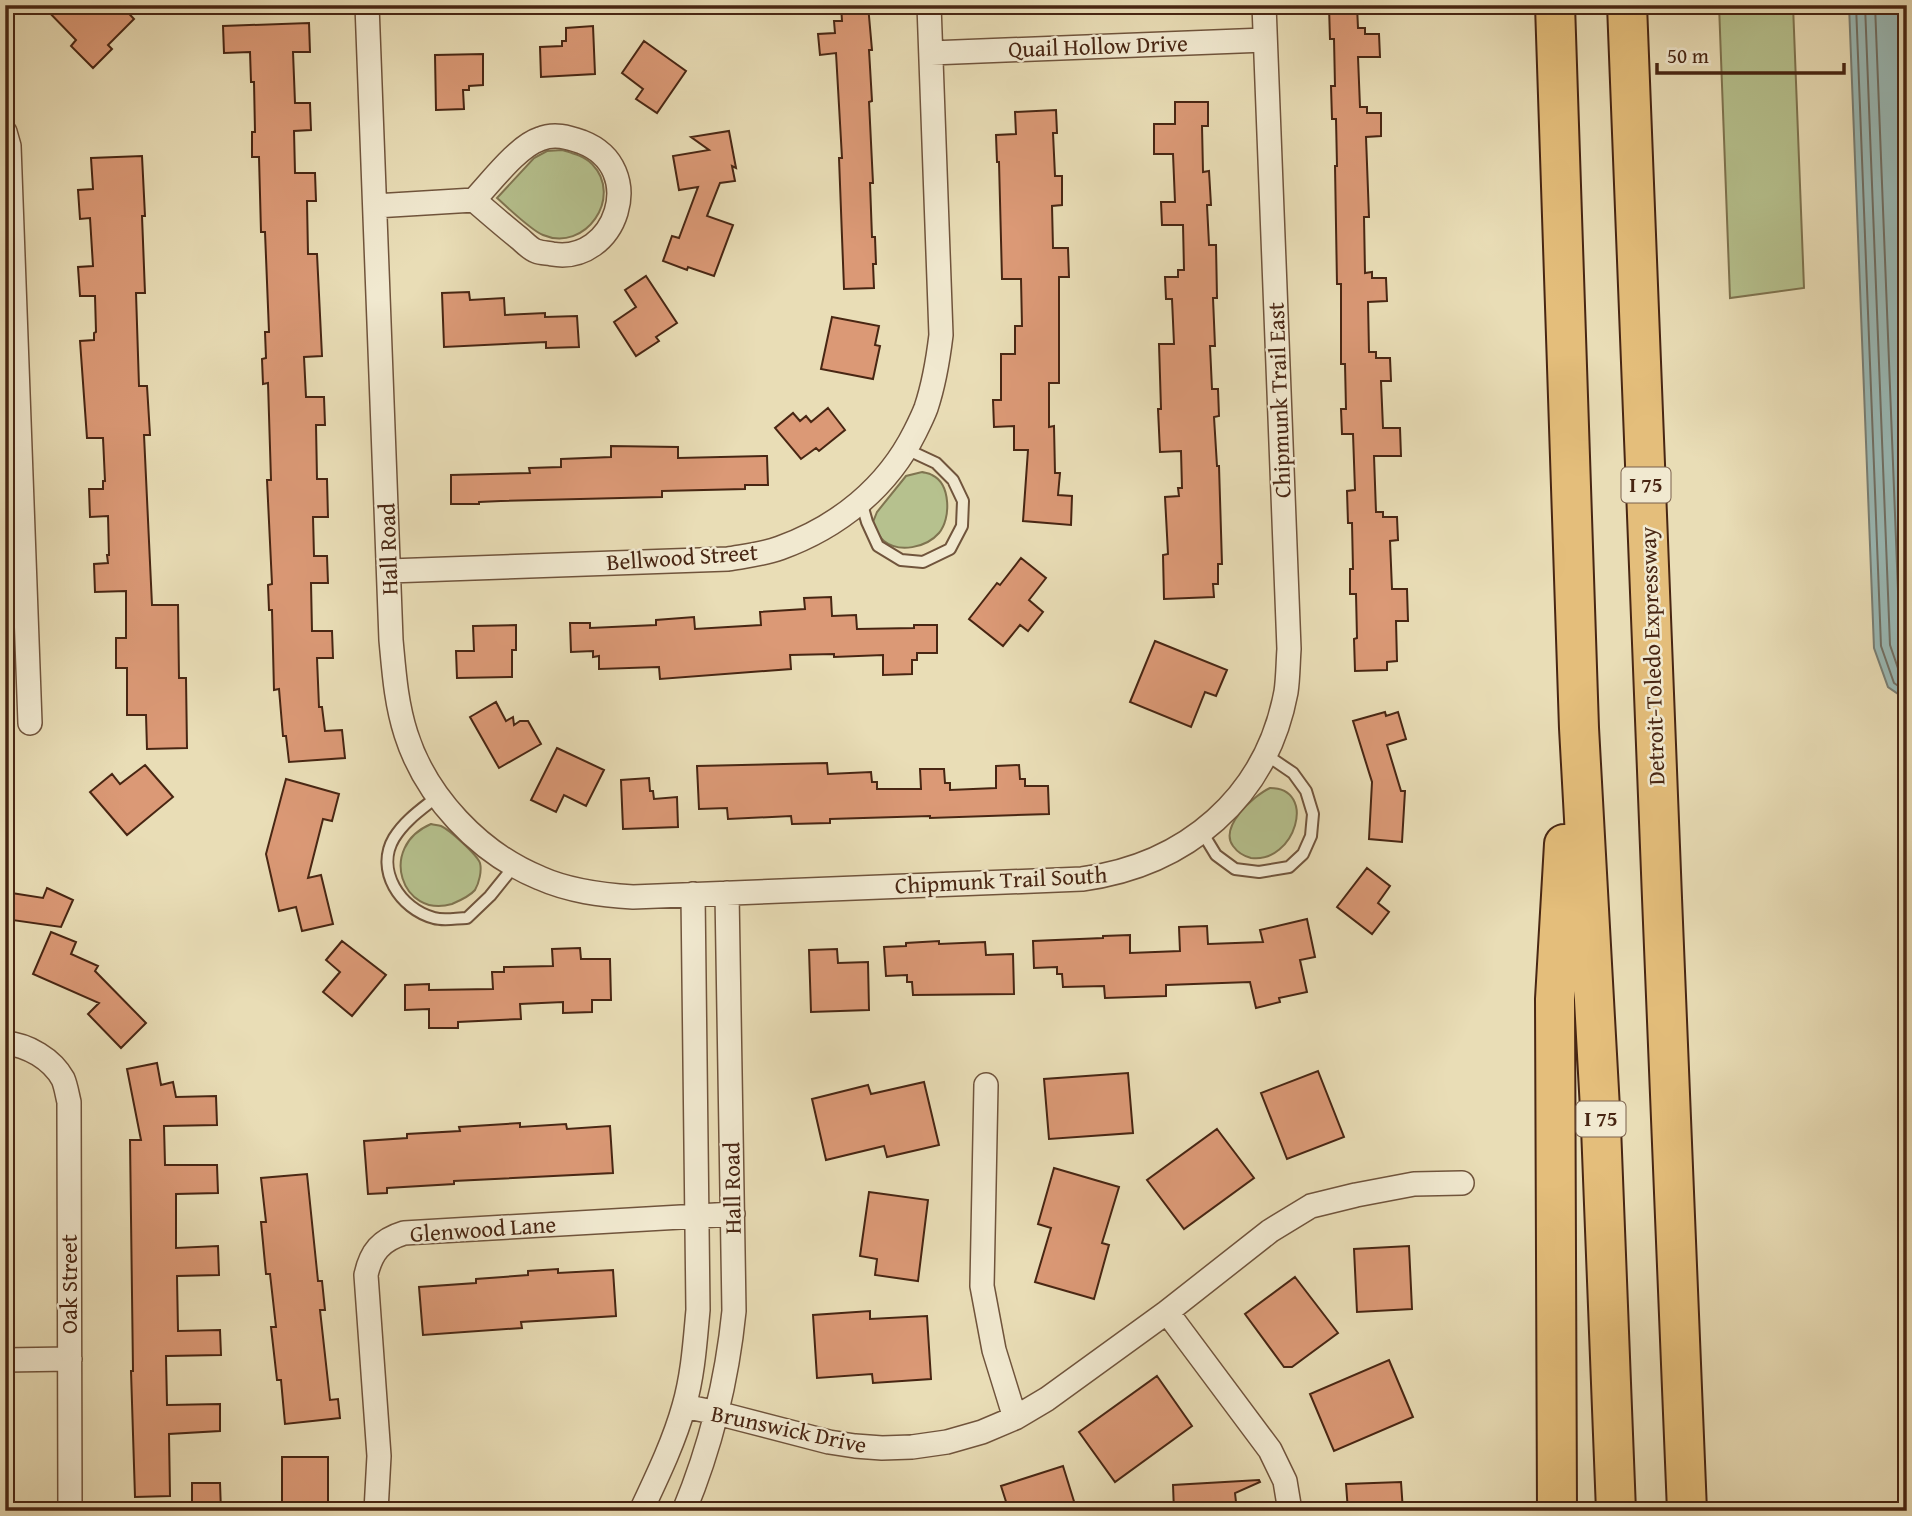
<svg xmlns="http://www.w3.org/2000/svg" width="1912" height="1516" font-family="'Gentium Book Plus',serif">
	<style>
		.green { fill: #b6c18e; stroke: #7f7450; stroke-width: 2 }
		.water { fill: #9abab7; stroke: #797f75; stroke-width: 2 }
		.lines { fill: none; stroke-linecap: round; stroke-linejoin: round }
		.shore { stroke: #717065; stroke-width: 2 }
		.building { fill: #db9976; stroke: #482613; stroke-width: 2 }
		.lane-casing { stroke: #70543c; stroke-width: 14 }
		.street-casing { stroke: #70543c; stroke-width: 26 }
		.highway-casing { stroke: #482613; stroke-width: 42 }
		.lane { stroke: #f1e9d0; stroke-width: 10 }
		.street { stroke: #f1e9d0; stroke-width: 23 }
		.highway { stroke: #e4be7b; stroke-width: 38 }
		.labels { text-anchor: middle; stroke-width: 5; stroke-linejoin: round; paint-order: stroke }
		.shield { fill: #f1e9d0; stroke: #7b604c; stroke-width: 2 }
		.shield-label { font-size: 21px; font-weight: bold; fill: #482613 }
		.street-label { font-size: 23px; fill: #482613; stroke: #f1e9d0 }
	</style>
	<rect width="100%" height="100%" fill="#e9ddb6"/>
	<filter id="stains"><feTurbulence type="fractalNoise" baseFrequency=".00286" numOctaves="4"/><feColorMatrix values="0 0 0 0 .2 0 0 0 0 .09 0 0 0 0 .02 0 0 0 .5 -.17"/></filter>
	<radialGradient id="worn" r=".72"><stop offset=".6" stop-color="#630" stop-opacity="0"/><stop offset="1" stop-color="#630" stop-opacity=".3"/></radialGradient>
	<path class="green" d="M1719,5H1793L1804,288L1730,298Z
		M562,150C572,153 584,156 592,164C624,197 585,253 543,235C532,231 507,207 497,198L534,158L547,151Z
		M922,472C925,473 929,473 932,475C951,484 951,519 939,533C926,548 899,553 884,541C878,536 876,529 873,522L877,512L906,476Z
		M1270,788C1318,788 1295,864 1251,858C1243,856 1238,853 1233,846C1219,827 1253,796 1270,788Z
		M431,824C434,825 438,825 441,826C450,830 477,855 480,863C482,871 479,883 475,890C470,896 459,901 452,904C402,919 377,847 431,824Z"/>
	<path class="water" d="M1849,5H1907V700L1888,687L1874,648Z"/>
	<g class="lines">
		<path class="shore" d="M1856,5L1881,646L1894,683L1907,692
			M1865,5L1890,645L1901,677L1907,681
			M1875,5L1900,642L1907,661"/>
	</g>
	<path class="building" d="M42,5H121L134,19L108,45L112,49L93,68L71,46L76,40Z
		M841,5H868L872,50H869L872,101L869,102L873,183H870L872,237H875L876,264H873L874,288L844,289L839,158H842L836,53L820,55L818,34L835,33L834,21H842Z
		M1357,6L1358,28H1365V34H1379L1380,57H1358L1360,107H1367V113H1381V136L1366,137L1369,217H1364L1365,273L1372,272V278H1386L1387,301L1368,302L1369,352H1376V358H1390L1391,381H1381L1383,428H1400L1401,456H1374L1376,512H1383V517H1397L1398,540L1390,541L1392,589H1407L1408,621H1396L1397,661L1387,662V670L1355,671L1354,639L1357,638L1356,594H1350V569H1353L1352,523H1348L1347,491L1355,490L1353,434H1342L1341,409H1346L1345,364H1341V284H1337L1335,166H1337L1336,119H1332L1331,86H1335L1334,39H1330L1329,7Z
		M309,23L310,52H293L295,103H310L311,130L294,131L295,173H315L316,201H307L308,254H317L322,356L304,357L306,397H324L325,425H316L317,479H327L328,517H313L314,556H327L328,583H311L312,631H332L333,658H317L319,707H322L325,731L342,730L345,758L289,762L286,736H283L279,689L274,690L272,610H269L268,585L272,584L267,480H271L268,383L263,384L262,359L266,358L265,332H269L265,232H261L259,157H252V132H255L254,82H251L250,52L224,53L223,26Z
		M593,26L595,74L541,77L540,47L562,46V41H566V28Z
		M644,41L686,71L657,113L636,99L643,89L622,73Z
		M483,54V85L469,86V90H463L464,109L436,110L435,55Z
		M1175,102H1208V126H1202L1203,172L1209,171L1211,205H1207L1209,245H1216L1217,298H1213L1215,346H1210L1212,389H1218L1219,416L1214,417L1217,466H1219L1222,564H1218V584H1213L1214,597L1164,599L1163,555L1168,554L1165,497L1179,496L1178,488H1182L1181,451L1160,452L1158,409H1161L1159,344H1174L1172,299H1166L1165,277H1178V270H1184L1183,225H1162L1161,202H1175L1173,154H1154V124H1175Z
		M1056,110L1057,133H1053L1055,176H1062V205L1052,206L1053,248H1068L1069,277H1059V383H1049V427L1054,426L1055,473H1060L1058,495L1072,496L1071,525L1023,521L1028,450H1014V426L994,427L993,400H1001V354H1015V326H1022L1021,279H1002L999,162H997L996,135L1016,134L1015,112Z
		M729,131L736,168L732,166L735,181L720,183L707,216L733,225L714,276L688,267L687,270L663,261L672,236L679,238L698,187L679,190L673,156L709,150L691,137Z
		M142,156L145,216H142L145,293H136L139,386H147L150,435H144L152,605H178L179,678H186L187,748L147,749L146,715H127V668H116V638H126V591L95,592L94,564L108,563L107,555H109L108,516L90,517L89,489H103V481H105L103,438H87L80,341L94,340V333L96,332L95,296H80L78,267L93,266L90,218L80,219L78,190L93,189L91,158Z
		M646,276L677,323L656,337L659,341L636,356L614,322L636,307L625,290Z
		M469,292L470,300L504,298L505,315L545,313V317L577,316L579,347L546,348V342L444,347L442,293Z
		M832,317L879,326L875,345L880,346L873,379L821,369Z
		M828,408L845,430L819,451L816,448L801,459L775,428L793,413L800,421L806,416L811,422Z
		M611,446L678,447V458L767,456L768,485H745V489L662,491V497L501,501L479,502V504H451V475L530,473L529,468L561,467V459L611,457Z
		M1021,558L1046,578L1029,600L1043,612L1028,631L1020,625L1003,646L969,619L997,583L1000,585Z
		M831,597L832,616L856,615L857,629L914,628V625H937V653H917V660H912V674L883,675V655L834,657V654L790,655L791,669L660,679L659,667L599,669V656L593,657V651L571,652L570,623H590V628L656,625V620L694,617L695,629L761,625L760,612L805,609L804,598Z
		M516,625V650H512V677L457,678L456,651H474L473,626Z
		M1155,641L1227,670L1216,696L1205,692L1191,727L1130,702Z
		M496,702L506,721L513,717L514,725L520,721H528L541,744L499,768L470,717Z
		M1385,712L1386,716L1398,712L1406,739L1387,745L1401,791H1405L1402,842L1369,839L1372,782L1353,721Z
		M557,748L604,770L586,806L564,795L556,812L531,800Z
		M827,763L828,774L871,772L872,782H877V789H921L920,769H944L945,783H950V790L996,788V766L1019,765L1020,779H1025V786H1048L1049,814L930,818V816L830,819V823L792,824L791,816L728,819L727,808L699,809L697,766Z
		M145,765L173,797L127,835L90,792L112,774L120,784Z
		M649,778L650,791H653L654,799L677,797L678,827L623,829L621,780Z
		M286,779L339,794L332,821L323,819L308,878L321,875L333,924L302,931L296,907L279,911L266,854Z
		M1367,868L1390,886L1378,903L1389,912L1372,934L1337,907Z
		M47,888L73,900L61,927L5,919V892L43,898Z
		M1307,919L1315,957L1300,960L1307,992L1279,998L1280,1002L1256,1008L1250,982L1166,985V996L1105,998L1104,986L1063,987L1062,974H1057V967L1034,968L1033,941L1103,938V936L1130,935V953L1180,951L1179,927L1207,926L1208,944L1263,942L1260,930Z
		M51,932L76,942L71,954L98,966L95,971L146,1023L121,1048L88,1014L99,1003L33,974Z
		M342,941L386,975L352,1016L323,992L340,972L326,960Z
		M939,941V944L985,942L986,955L1013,954L1014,994L913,995L912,982H907V975L886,976L884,947L906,946V943Z
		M580,948L581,959H610L611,1000H592V1012L563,1013V1002L520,1004L521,1019L458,1022V1028H429V1009L405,1010V985L429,984V990L493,989L492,972H504V967L553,966L552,949Z
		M837,949L838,963L868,962L869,1010L811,1012L809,950Z
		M157,1063L161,1085L173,1082L176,1097L216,1096L217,1125L164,1126L165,1165H217L218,1193L176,1194V1248L218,1246L219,1275L177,1276L178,1331L220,1330L221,1355L166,1356L167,1405L220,1404V1431L169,1434L170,1496L135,1497L131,1371H133L130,1140H141L127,1069Z
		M1318,1071L1344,1137L1287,1159L1261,1093Z
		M1128,1073L1133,1133L1049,1139L1044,1079Z
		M924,1082L939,1145L887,1157L884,1146L826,1160L812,1099L868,1085L871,1094Z
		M520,1123V1127L566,1124L567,1129L610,1126L613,1173L454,1181V1184L387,1188V1193L368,1194L364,1141L407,1138V1134L460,1131L459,1127Z
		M1217,1129L1254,1178L1184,1229L1147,1180Z
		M1054,1168L1119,1187L1102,1243L1109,1245L1094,1299L1035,1282L1051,1228L1038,1224Z
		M307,1174L318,1281H322L325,1310H320L330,1400L338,1399L340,1418L285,1424L281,1380H277L271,1327H276L270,1274H266L261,1222H266L261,1178Z
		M869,1192L928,1200L918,1281L875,1275L877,1259L860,1256Z
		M1409,1246L1412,1309L1357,1312L1354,1249Z
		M558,1269V1273L613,1270L616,1316L521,1322L522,1328L423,1335L419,1287L476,1283V1279L528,1275V1271Z
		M1295,1277L1338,1333L1292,1367H1284L1245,1314Z
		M870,1311V1319L927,1316L931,1379L873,1383L872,1374L817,1378L813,1315Z
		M1389,1360L1413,1417L1334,1451L1310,1394Z
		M1157,1376L1192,1426L1115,1482L1079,1432Z
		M282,1457H328V1502H321V1511H282Z
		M1063,1466L1077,1511H1009L1001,1486Z
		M1259,1480L1260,1482L1235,1493L1237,1511H1174L1173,1485Z
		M1401,1482L1403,1511H1348L1346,1484Z
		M192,1483H220L221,1511H192Z"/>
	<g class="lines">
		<g class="lane-casing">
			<path id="lane" d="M861,501L867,522L878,546L901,560L923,562L950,549L962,526L963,501L953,480L936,463L906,449
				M438,796C422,809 405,820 394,838C375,870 400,909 434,918C444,921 457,918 467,918L490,896L515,865
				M1202,832L1216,855L1235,869L1259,872L1289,867L1303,854L1311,836L1313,814L1306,791L1293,773L1265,754"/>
		</g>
		<g class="street-casing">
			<path id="street" d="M367,5L391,640C394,672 396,703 406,734C426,797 479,853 540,878C569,891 601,895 633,897L1082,879C1186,865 1266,798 1286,692C1288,679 1288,663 1289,649L1264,5
				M931,53L1265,40
				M5,132L9,146L30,723
				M375,206L474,200C491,182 518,146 540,139C554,133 568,137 582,142C649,168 616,265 552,254C547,253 541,253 536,251C530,249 524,242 519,238C504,226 489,213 474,200
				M389,571L728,559C745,556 764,554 780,548C838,527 887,488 915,432C919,424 923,416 926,408C934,384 938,360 941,335L929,5
				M5,1043C28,1045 52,1059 63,1079C66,1086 67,1094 69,1102L70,1511
				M986,1085L982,1286L994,1350L1015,1418
				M1167,1312L1270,1450L1285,1481L1290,1511
				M5,1360L70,1359
				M684,1406L717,1413L829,1442L855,1446L882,1448L912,1447L947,1442L982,1432L1015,1418L1047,1399L1167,1312L1270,1231L1311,1206L1356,1195L1414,1184L1462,1183
				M376,1511L379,1456L366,1275C371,1252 381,1240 404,1233L733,1214
				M641,1511C657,1477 674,1442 684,1406C693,1375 695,1342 698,1310L693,894
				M684,1511C711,1446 727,1381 734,1311L727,893"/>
		</g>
		<g class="highway-casing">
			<path id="highway" d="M1555,5L1579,728L1601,1127L1616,1511
				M1627,5L1662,898L1687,1511
				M1557,1511L1555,999L1564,844"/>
		</g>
		<use href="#lane" class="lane"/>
		<use href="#street" class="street"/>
		<use href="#highway" class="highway"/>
	</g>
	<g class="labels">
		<g class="shield">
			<rect x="1621.5" y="467.5" width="49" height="35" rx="5"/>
			<rect x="1576.5" y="1101.5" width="49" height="35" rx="5"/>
		</g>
		<g class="shield-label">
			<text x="1646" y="492">I 75</text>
			<text x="1601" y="1126">I 75</text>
		</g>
		<g class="street-label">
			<text transform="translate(1098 46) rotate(-2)" y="8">Quail Hollow Drive</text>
			<text transform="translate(1279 400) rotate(-92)" y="8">Chipmunk Trail East</text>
			<text transform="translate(388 549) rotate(-92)" y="8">Hall Road</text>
			<text transform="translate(682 557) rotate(-4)" y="8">Bellwood Street</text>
			<text transform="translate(1652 656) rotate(-92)" y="8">Detroit-Toledo Expressway</text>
			<text transform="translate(1001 880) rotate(-3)" y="8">Chipmunk Trail South</text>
			<text transform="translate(732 1188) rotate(-91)" y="8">Hall Road</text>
			<text transform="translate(483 1229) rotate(-4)" y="8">Glenwood Lane</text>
			<text transform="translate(69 1284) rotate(-90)" y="8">Oak Street</text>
			<text transform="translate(789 1429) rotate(12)" y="8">Brunswick Drive</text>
		</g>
	</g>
	<rect width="1912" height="1516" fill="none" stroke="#e9ddb6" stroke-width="28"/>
	<rect x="7" y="7" width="1898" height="1502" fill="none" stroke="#482613" stroke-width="3.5"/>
	<rect x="14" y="14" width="1884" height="1488" fill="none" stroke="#482613" stroke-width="2"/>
	<path d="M1657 63v10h187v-10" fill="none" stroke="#482613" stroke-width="3.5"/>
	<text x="1667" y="63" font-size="21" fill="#482613" stroke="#f1e9d0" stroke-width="5" paint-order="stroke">50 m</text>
	<rect width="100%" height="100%" filter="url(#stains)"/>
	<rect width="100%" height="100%" fill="url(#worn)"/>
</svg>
